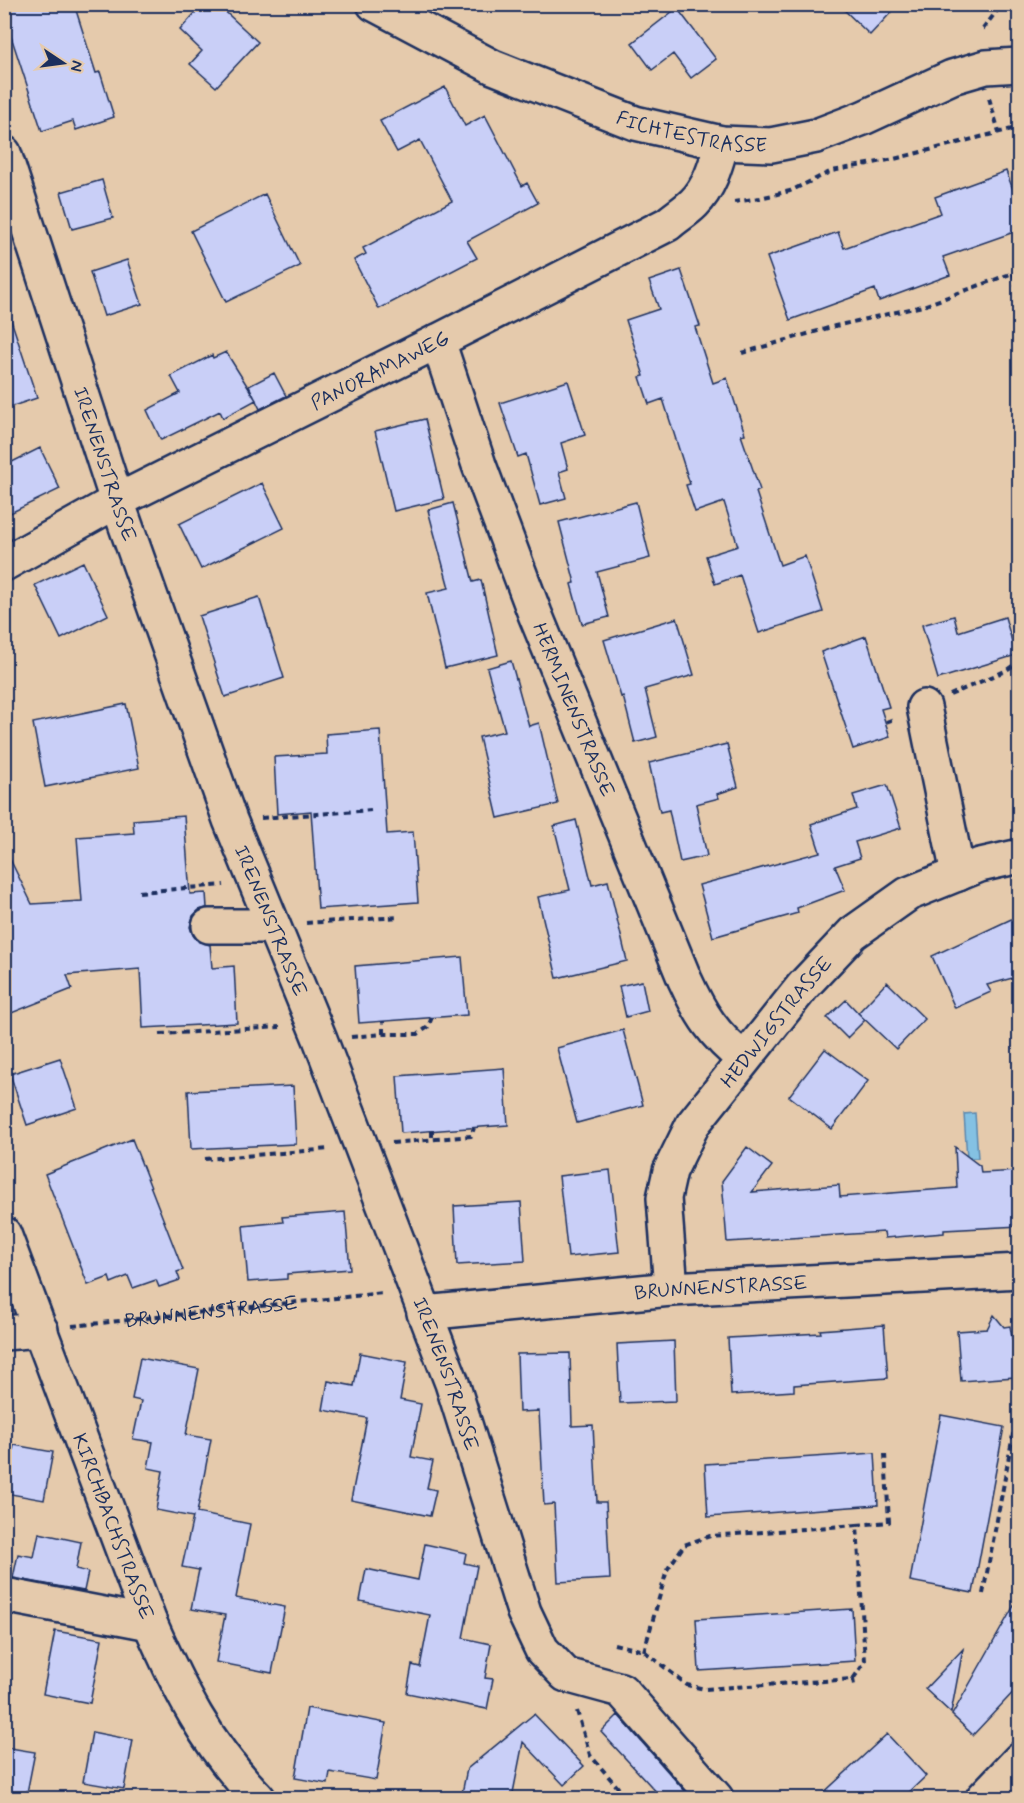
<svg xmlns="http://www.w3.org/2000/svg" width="1024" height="1803" font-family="Mynerve,sans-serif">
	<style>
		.water { fill: #84c1e3; stroke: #5a87ae; stroke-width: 1.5 }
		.building { fill: #c9cff7; stroke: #1b2f5e; stroke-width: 1.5 }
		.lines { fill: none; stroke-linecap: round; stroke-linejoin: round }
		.minor-casing { stroke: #1b2f5e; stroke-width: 38 }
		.path { stroke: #1b2f5e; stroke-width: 4; stroke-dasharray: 6 4.5; stroke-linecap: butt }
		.minor { stroke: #e5caac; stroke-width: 33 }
		.labels { text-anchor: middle; stroke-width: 4.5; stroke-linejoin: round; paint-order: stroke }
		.street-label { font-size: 20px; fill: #1b2f5e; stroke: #e5caac }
	</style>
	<rect width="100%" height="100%" fill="#e5caac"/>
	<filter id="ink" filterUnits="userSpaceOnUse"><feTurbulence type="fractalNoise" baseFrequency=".0167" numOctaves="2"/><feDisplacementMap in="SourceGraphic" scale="12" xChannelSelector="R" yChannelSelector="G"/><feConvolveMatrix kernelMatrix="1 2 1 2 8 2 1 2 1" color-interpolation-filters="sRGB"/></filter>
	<g filter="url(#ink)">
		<path class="water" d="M975,1113L978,1158H967L964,1114Z"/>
		<path class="building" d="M4,4H74L96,73L100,72L114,117L76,130L73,121L42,131L4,15Z
			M203,4H217L258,42L216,87L190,64L202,51L180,30Z
			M838,4H899L870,35Z
			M677,8L716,59L691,78L673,54L652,70L632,43Z
			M445,87L465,126L485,115L522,186L527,183L538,203L467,241L477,258L379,309L354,260L366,254L363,248L452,201L420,140L397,152L380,121Z
			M1006,171L1020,208V230L943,257L950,275L879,301L875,289L790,320L767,257L838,232L844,248L941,213L935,197Z
			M102,180L113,218L72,229L61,192Z
			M265,194L300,266L226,302L191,231Z
			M127,260L142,304L104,316L90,272Z
			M681,270L700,326L695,327L713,383L727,378L745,434L741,435L760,490L756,492L780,565L805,556L823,612L759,633L740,575L715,584L706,556L738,546L724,502L695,512L686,485L690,484L663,399L649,404L640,377L644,376L626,320L659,309L649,281Z
			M4,314H9L37,398L4,409Z
			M226,352L256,400L223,418L220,411L161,440L147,410L180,393L171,376L212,355L213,358Z
			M274,373L286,396L260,409L249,386Z
			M568,381L585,435L561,443L568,469L559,472L566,498L540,505L526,454L518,457L500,403Z
			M425,419L444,499L394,511L375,431Z
			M40,448L60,489L4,516V466Z
			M262,483L284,528L201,569L179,524Z
			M636,502L650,558L597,572L609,617L582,624L571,584L575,583L559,522Z
			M453,503L473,582L481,580L498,655L445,668L427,593L449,588L428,510Z
			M83,562L108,615L61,639L35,585Z
			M259,597L284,678L225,697L199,616Z
			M954,616L958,632L1005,617L1016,655L938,679L922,625Z
			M677,618L694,675L645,689L657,737L635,743L623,696L621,697L604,640Z
			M866,636L889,707L881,709L890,737L853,749L821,652Z
			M511,661L529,726L539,723L558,804L498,818L479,737L505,731L487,668Z
			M126,704L139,768L45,787L33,723Z
			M380,730L387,834L413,832L418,902L318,909L311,811L277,814L274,757L327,754L326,734Z
			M727,744L738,787L717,794L719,798L696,804L707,856L680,862L669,810L660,812L649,763Z
			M887,785L901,828L855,842L860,858L835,866L845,890L797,908L798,913L713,937L699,885L820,852L811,824L857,809L853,795Z
			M184,816L190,894L206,893L207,908L199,910L193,916L190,927L193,935L199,942L210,945L212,968L234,966L237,1023L143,1028L140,969L67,975L72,989L4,1016V847L32,904L82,901L77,837L134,833L133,820Z
			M576,820L592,885L608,881L627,961L557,978L538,897L570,890L554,826Z
			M1020,915V976L987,985L991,992L955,1008L932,956Z
			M462,957L467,1015L359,1023L355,966Z
			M642,981L648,1011L626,1017L619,986Z
			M887,982L925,1019L896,1049L858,1013Z
			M846,1000L865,1020L847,1038L827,1018Z
			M623,1030L643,1105L577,1123L557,1048Z
			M825,1049L868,1081L832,1129L789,1096Z
			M60,1058L77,1108L27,1125L10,1074Z
			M504,1068L508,1125L401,1133L397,1076Z
			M293,1086L296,1144L191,1149L188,1091Z
			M132,1139L183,1270L177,1272L180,1280L159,1287L156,1280L133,1288L128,1276L111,1283L109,1277L88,1285L45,1174Z
			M747,1147L772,1166L752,1192L839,1185L840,1197L957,1188L955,1147L980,1166L981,1173L1020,1171V1226L944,1230V1233L885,1238L884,1232L727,1242L722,1181Z
			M610,1170L619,1252L568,1257L559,1176Z
			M521,1202L525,1261L457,1265L454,1206Z
			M345,1212L350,1269L287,1274V1279L248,1282L243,1226L283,1222L282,1217Z
			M994,1315L1004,1327L1010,1326L1013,1343L1015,1377L961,1381L957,1331L987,1329Z
			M884,1325L888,1378L794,1385V1391L731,1395L728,1338L821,1333L820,1330Z
			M674,1341L676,1401L620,1403L617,1344Z
			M360,1353L407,1362L400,1400L421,1404L411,1457L433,1461L427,1488L436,1490L430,1516L351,1500L367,1418L323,1410L328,1381L354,1386Z
			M570,1353L572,1426L593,1425L597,1502H606L610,1579L558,1582L554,1504L544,1505L539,1411L519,1412L517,1354Z
			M140,1358L199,1369L186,1435L211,1439L197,1513L250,1524L236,1598L285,1607L272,1673L216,1662L225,1615L191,1609L199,1570L182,1567L193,1517L156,1510L163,1471L148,1468L153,1442L133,1439L141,1401L132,1399Z
			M941,1415L1004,1427L973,1593L910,1581Z
			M14,1445L53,1452L44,1500L5,1493Z
			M875,1453L878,1505L708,1517L705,1464Z
			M39,1533L81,1542L76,1569L88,1572L84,1591L13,1578L18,1554L34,1557Z
			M425,1544L466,1553L464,1563L477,1566L463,1638L491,1644L485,1678L493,1679L487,1709L407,1693L412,1665L420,1667L430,1615L360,1601L366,1569L418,1580Z
			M1020,1595V1685L973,1735L952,1715Z
			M852,1609L855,1661L699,1671L696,1619Z
			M55,1631L102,1639L90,1703L43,1694Z
			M963,1649L951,1713L925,1689Z
			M307,1708L386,1723L376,1780L330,1772L328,1784L295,1778Z
			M534,1714L584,1766L564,1785L523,1742L512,1798H461L467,1769Z
			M618,1715L691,1798H662L601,1732Z
			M92,1732L133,1740L124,1789L83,1782Z
			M887,1734L926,1776L903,1798H818Z
			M4,1747L35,1752L26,1798H4Z"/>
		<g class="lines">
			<g class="minor-casing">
				<g id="minor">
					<path id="s2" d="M374,4L493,67L635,123L722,143L771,145L816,136L863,118L952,77L986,67L1019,65"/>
					<path id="s3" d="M4,153L117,501L230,820L320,1039L452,1383L524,1612L542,1650L566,1675L621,1690L716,1798"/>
					<path id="s4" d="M438,341L479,465L535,614L685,980C700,1013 714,1036 744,1059"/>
					<path id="s5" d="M4,564L117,501L438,341L668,224C676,217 686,211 694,203C710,187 716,164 722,143"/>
					<path d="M924,707L958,874"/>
					<path d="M209,926H273"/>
					<path id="s6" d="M4,1234L150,1623C180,1691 206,1744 258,1798"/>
					<path id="s7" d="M671,1289L664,1198L670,1171L693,1124L803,986L853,933L908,894L980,865L1020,856"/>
					<path id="s8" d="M424,1313L671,1289L1020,1271"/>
					<path d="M4,1333L41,1330"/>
					<path d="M4,1595L150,1623"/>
					<path d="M983,1798L1020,1759"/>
				</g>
			</g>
			<g class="path">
				<path d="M983,29L999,8"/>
				<path d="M989,98L999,132"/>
				<path d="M734,202L760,198L790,191L832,171L894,159L1020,127"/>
				<path d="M742,353L835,326L923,306L1013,273L1020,296"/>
				<path d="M950,695L1005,671L1020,661"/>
				<path d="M886,722L894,719"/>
				<path d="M261,818L371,810"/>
				<path d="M139,892L224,885"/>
				<path d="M306,923L400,917"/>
				<path d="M160,1034L280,1027"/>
				<path d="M383,1034V1021"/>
				<path d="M351,1037L383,1034H418L428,1027L432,1017"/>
				<path d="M432,1131V1140"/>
				<path d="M392,1143L471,1136L474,1128"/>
				<path d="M205,1159L330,1149"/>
				<path id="s1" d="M72,1326L383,1293"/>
				<path d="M857,1525L889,1522L885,1454"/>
				<path d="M983,1594L1020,1398"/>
				<path d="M614,1644L644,1651L687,1685L705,1689L853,1679L854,1685"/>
				<path d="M644,1651L667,1570L684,1545L710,1536L857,1525L865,1662L853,1679"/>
				<path d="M577,1711L590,1755L627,1798"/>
			</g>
			<use href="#minor" class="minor"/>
		</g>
	</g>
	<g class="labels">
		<g class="street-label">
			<text dy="7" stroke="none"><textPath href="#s2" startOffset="345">FICHTESTRASSE</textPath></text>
			<text dy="7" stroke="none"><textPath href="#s5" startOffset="423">PANORAMAWEG</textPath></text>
			<text dy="7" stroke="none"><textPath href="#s3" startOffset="327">IRENENSTRASSE</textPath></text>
			<text dy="7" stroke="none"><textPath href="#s4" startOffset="393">HERMINENSTRASSE</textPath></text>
			<text dy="7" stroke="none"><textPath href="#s3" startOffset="813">IRENENSTRASSE</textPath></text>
			<text dy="7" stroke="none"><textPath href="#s7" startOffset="303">HEDWIGSTRASSE</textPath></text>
			<text dy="7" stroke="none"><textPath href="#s8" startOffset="298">BRUNNENSTRASSE</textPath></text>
			<text dy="7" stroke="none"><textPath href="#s1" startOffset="140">BRUNNENSTRASSE</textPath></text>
			<text dy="7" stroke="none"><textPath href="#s3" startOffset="1299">IRENENSTRASSE</textPath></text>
			<text dy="7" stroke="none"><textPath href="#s6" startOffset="312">KIRCHBACHSTRASSE</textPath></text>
		</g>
	</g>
	<rect width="1024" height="1803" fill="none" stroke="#e5caac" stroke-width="24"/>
	<rect x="12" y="12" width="1000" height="1779" fill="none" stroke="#1b2f5e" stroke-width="2" filter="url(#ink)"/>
	<g transform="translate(63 63) rotate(103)" stroke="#e5caac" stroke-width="4.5" paint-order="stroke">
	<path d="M0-4.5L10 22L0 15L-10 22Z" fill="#1b2f5e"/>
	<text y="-9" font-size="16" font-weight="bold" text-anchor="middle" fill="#1b2f5e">N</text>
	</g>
</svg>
